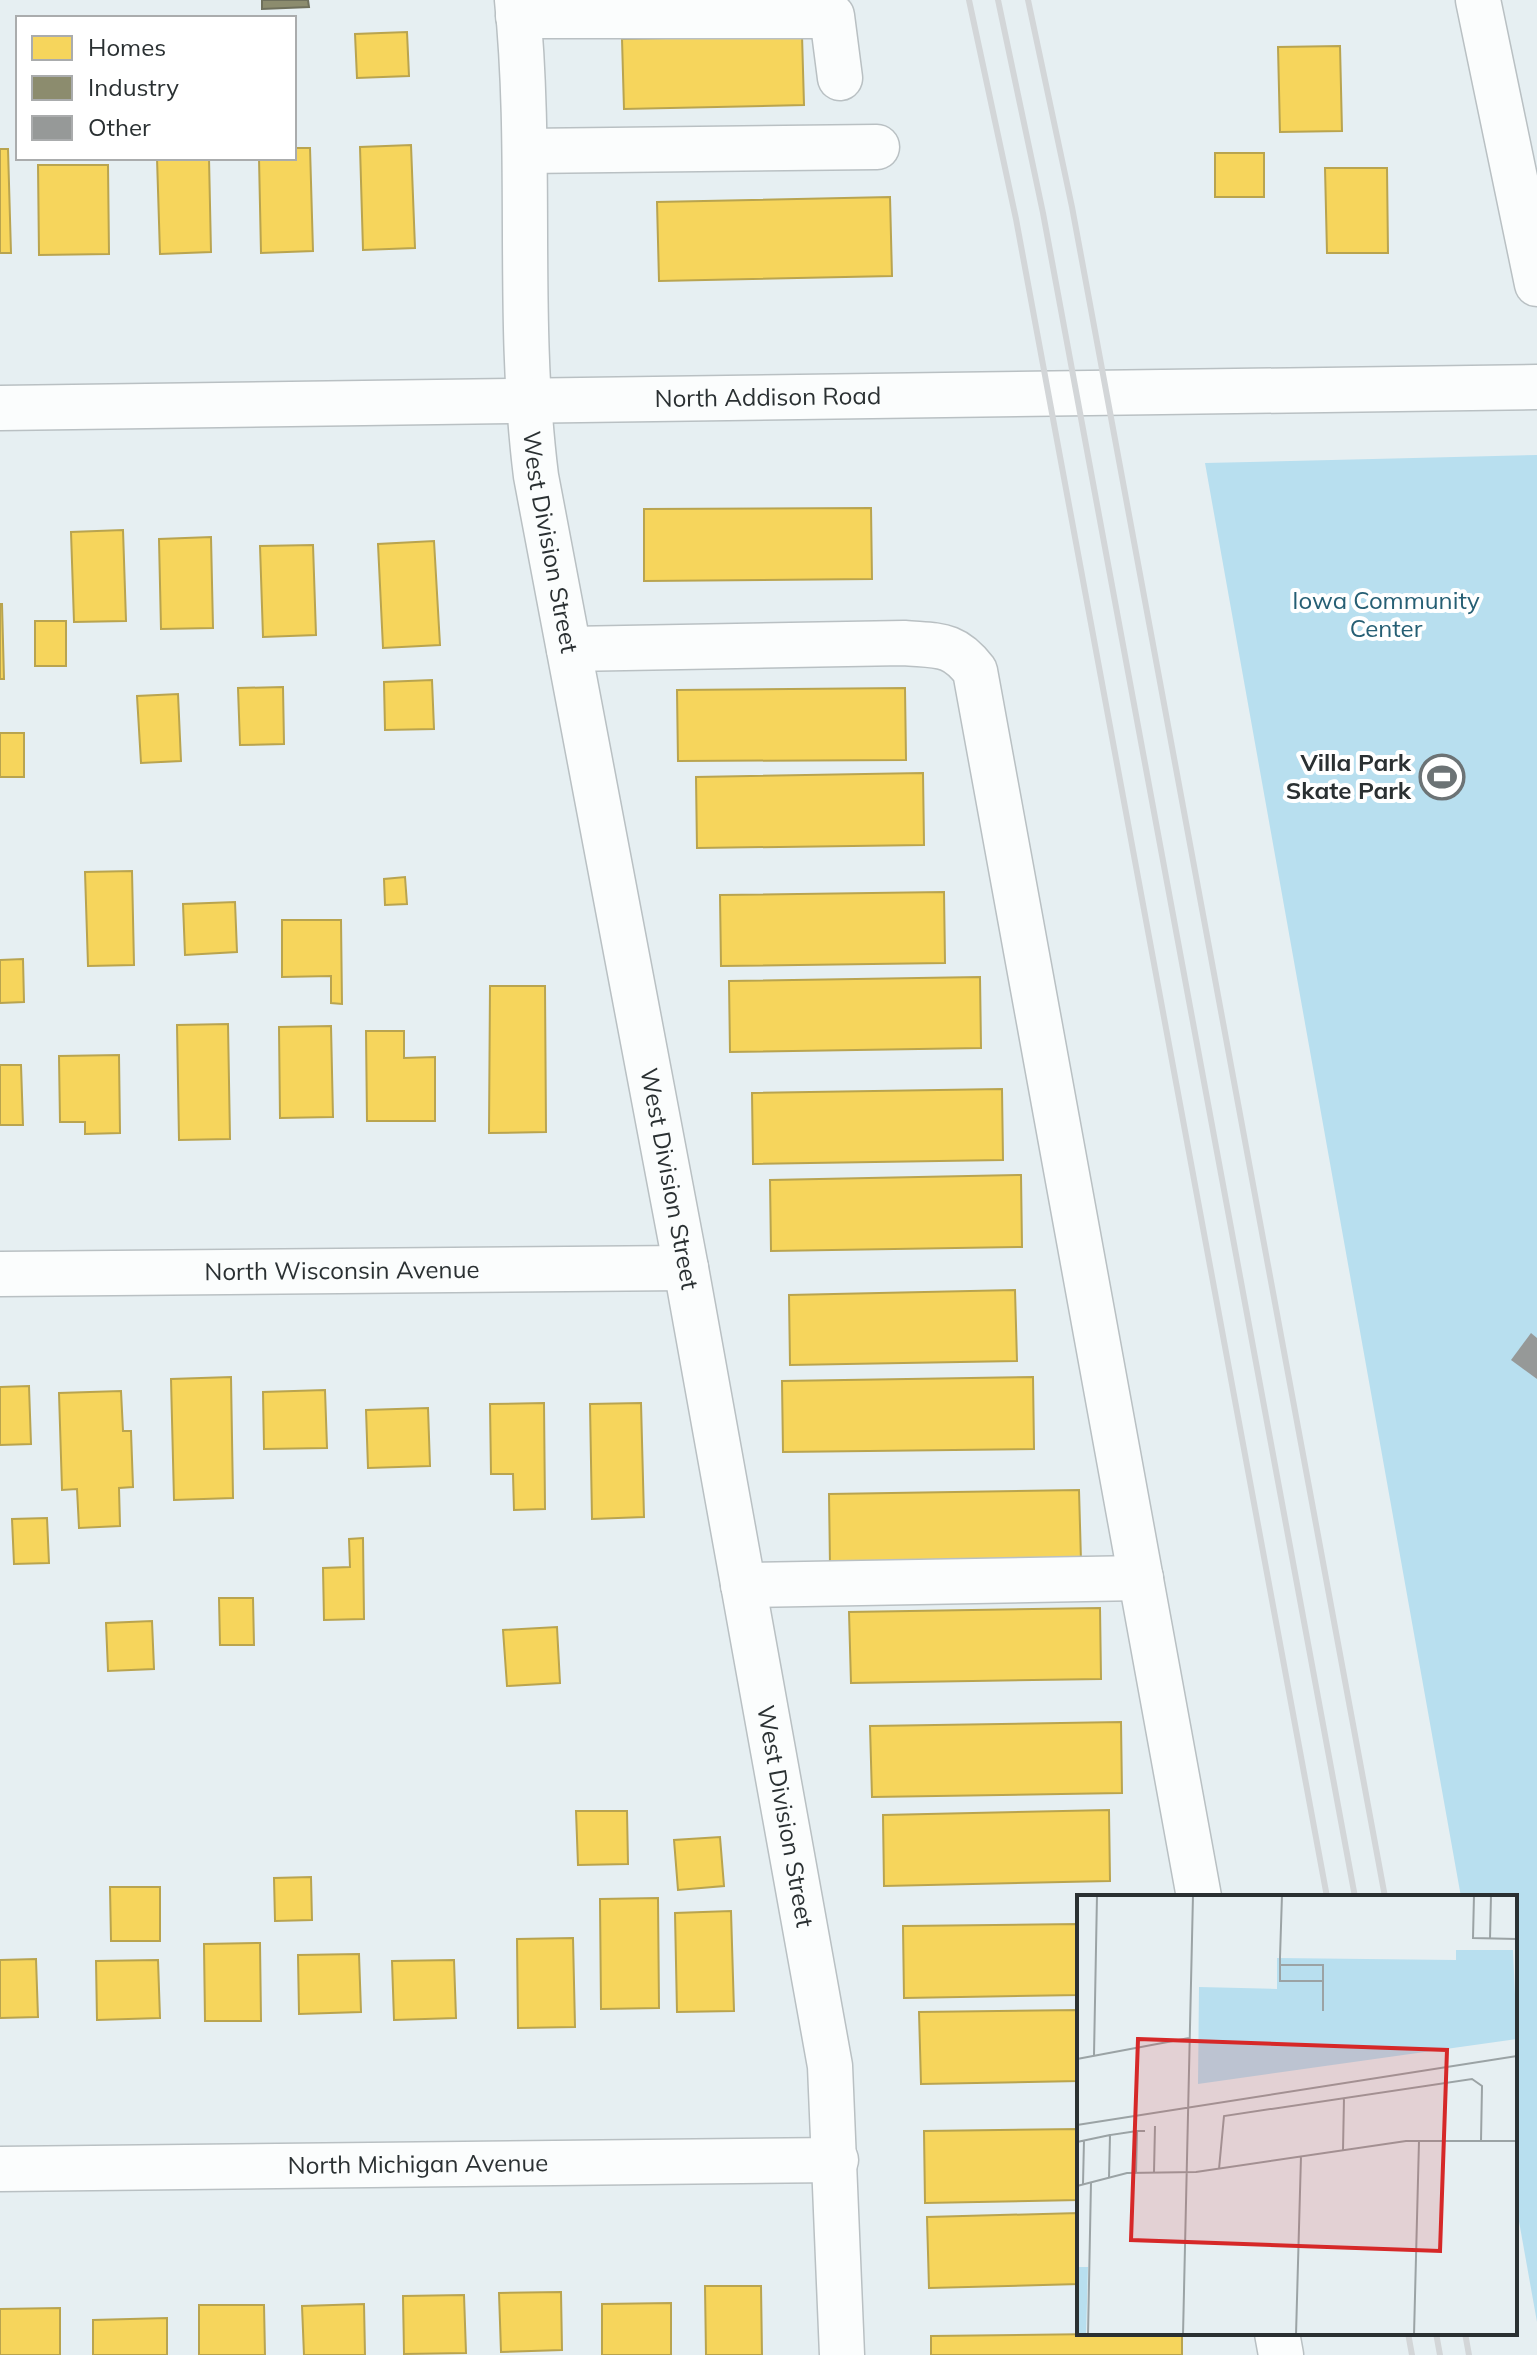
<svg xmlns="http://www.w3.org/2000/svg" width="1537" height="2355" font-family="Mulish,sans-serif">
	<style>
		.green { fill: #b8dfef }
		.homes { fill: #f6d55c; stroke: #b9a44f; stroke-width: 2 }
		.industry { fill: #8c8c6e; stroke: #6f705c; stroke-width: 2 }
		.building { fill: #969998 }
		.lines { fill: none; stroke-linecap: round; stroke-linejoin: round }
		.minor-casing { stroke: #b9c0c3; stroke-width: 47 }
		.minor { stroke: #fbfdfd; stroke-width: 44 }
		.rail { stroke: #d3d6d8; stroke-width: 6 }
		.labels { text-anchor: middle; stroke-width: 8; stroke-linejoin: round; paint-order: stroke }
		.street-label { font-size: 24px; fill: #2a3032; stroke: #fff }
		.park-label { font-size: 24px; fill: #265f74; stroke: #fff }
		.poi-label { font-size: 24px; font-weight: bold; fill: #2a3032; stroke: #fff; text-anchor: end }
		.inset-road { fill: none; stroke: #9ba3a5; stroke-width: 2 }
		.view { fill: #d62828; fill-opacity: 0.15; stroke: #d62828; stroke-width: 4 }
		.inset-edge { fill: none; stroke: #2a3032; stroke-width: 4 }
	</style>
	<rect width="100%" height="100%" fill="#e6eff2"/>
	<path class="green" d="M1537,455V2322L1515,2199V1897H1461L1205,463Z"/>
	<path class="homes" d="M407,32L409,76L357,78L355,34Z
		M802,35L804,105L624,109L622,39Z
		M1340,46L1342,131L1280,132L1278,47Z
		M411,145L415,248L363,250L360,147Z
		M294,148H310L313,251L261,253L259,158H294Z
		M0,149H8L11,253H0Z
		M1215,153H1264V197H1215Z
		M157,158H209L211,252L160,254Z
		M38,165H108L109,254L39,255Z
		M1325,168H1387L1388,253H1327Z
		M890,197L892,276L659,281L657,202Z
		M871,508L872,579L644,581V509Z
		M123,530L126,621L74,622L71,532Z
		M211,537L213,628L161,629L159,539Z
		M434,541L440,645L383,648L378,544Z
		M313,545L316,635L263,637L260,546Z
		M0,604H2L4,679H0Z
		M35,621H66V666H35Z
		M432,680L434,729L385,730L384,682Z
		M283,687L284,744L240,745L238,688Z
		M905,688L906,760L678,761L677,690Z
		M178,694L181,761L141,763L137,696Z
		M0,733H24V777H0Z
		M923,773L924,845L697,848L696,777Z
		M132,871L134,965L88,966L85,872Z
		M405,877L407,904L385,905L384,879Z
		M944,892L945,963L721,966L720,895Z
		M235,902L237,952L185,955L183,904Z
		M282,920H341L342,1004L331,1003V976L282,977Z
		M23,959L24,1002L0,1003V960Z
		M980,977L981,1048L730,1052L729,981Z
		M490,986H545L546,1132L489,1133Z
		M228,1024L230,1139L179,1140L177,1025Z
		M331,1026L333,1117L280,1118L279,1027Z
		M366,1031H404V1058L435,1057V1121H367Z
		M119,1055L120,1133L85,1134V1122H60L59,1056Z
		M0,1065H21L23,1125H0Z
		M1002,1089L1003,1160L753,1164L752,1093Z
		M1021,1175L1022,1247L771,1251L770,1180Z
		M1015,1290L1017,1361L790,1365L789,1295Z
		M231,1377L233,1498L174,1500L171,1379Z
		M1033,1377L1034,1449L783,1452L782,1381Z
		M29,1386L31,1444L0,1445V1387Z
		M325,1390L327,1448L264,1449L263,1392Z
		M121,1391L123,1431H131L133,1487L119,1488L120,1526L79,1528L77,1489L62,1490L59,1393Z
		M544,1403L545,1509L514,1510L513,1474H491L490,1404Z
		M641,1403L644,1517L592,1519L590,1404Z
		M428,1408L430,1466L368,1468L366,1410Z
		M1079,1490L1081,1561L830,1565L829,1494Z
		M47,1518L49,1563L14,1564L12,1519Z
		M363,1538L364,1619L324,1620L323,1568L350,1567L349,1539Z
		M219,1598H253L254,1645H220Z
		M1100,1608L1101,1679L851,1683L849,1612Z
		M152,1621L154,1669L108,1671L106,1623Z
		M557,1627L560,1683L507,1686L503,1630Z
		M1121,1722L1122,1793L872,1797L870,1726Z
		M1109,1810L1110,1881L884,1886L883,1815Z
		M576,1811H627L628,1864L578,1865Z
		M720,1837L724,1886L678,1890L674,1840Z
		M311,1877L312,1920L275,1921L274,1878Z
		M110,1887H160V1941H111Z
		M658,1898L659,2008L601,2009L600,1899Z
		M731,1911L734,2011L677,2012L675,1913Z
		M1079,1924V1995L904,1998L903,1926Z
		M573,1938L575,2027L518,2028L517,1939Z
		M260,1943L261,2021H205L204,1944Z
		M359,1954L361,2012L299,2014L298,1955Z
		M36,1959L38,2017L0,2018V1960Z
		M158,1960L160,2018L97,2020L96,1961Z
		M454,1960L456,2018L394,2020L392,1961Z
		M1079,2010V2081L921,2084L919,2012Z
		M1079,2129V2200L925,2203L924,2131Z
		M1079,2213V2284L929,2288L927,2217Z
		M705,2286H761L762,2355H706Z
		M561,2292L562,2350L501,2352L499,2293Z
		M464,2295L466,2353L404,2354L403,2296Z
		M671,2303V2355H602V2304Z
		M364,2304L365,2355H304L302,2306Z
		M199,2305H264L265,2355H199Z
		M60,2308V2355H0V2309Z
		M167,2318V2355H93V2320Z
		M1182,2333V2355H931V2336Z"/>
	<path class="industry" d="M262,0H308L309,7L262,9Z"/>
	<path class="building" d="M1531,1333L1537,1338V1379L1511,1360Z"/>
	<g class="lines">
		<g class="minor-casing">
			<g id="minor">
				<path id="s1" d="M517,0C533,158 516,318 536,476L686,1268L830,2066L842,2355"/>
				<path d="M1478,0L1537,284"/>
				<path d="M518,16H832L840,78"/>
				<path d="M525,151L877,147"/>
				<path id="s2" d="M0,408L1537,387"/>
				<path d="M569,649L904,643C938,646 953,642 975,671L1199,1897"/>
				<path id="s3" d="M0,1274L686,1268"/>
				<path d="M743,1585L1141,1578"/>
				<path id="s4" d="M0,2169L836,2160"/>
				<path d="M1277,2333L1281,2355"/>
			</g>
		</g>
		<use href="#minor" class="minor"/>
		<path class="rail" d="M969,0L1016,219L1327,1897
			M998,0L1043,213L1355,1897
			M1028,0L1072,207L1385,1897
			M1408,2333L1412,2355
			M1436,2333L1440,2355
			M1465,2333L1469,2355"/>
	</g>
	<defs>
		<g id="stadium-ring" transform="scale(2.3)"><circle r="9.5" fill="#fff" stroke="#6c7375" stroke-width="1.5"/><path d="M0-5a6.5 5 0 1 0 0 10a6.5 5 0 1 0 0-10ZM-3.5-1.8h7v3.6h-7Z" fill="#6c7375"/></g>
	</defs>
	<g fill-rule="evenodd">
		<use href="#stadium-ring" x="1442" y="777"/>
	</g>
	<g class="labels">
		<g class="street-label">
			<text dy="8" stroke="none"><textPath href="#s2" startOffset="768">North Addison Road</textPath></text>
			<text dy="8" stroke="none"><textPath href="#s1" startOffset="544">West Division Street</textPath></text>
			<text dy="8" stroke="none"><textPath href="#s1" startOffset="1192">West Division Street</textPath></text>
			<text dy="8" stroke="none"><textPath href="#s3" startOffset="342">North Wisconsin Avenue</textPath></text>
			<text dy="8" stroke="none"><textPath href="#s1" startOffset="1840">West Division Street</textPath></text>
			<text dy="8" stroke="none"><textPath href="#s4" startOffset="418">North Michigan Avenue</textPath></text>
		</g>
		<g class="park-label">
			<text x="1386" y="609">Iowa Community<tspan x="1386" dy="28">Center</tspan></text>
		</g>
		<g class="poi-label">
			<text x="1411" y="771">Villa Park<tspan x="1411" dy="28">Skate Park</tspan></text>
		</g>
	</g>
	<g transform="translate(1077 1895)">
		<rect width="440" height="440" fill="#e6eff2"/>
		<path d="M379,55H436L440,144L121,189L122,92L200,94V63L379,65ZM0,372H11L9,440H0Z" fill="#b8dfef"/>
		<path class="inset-road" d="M397,0L396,43L440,44M413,44L414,0M203,70H246V86H203V62L205,0M246,86V116M17,160L20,0M0,164L112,143M0,230L440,161M0,247L33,240M266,255L267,203M142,274L147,221L395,184L405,191L404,246M77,277L78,231M59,278L60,236H68M32,283L33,240L60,236M6,289L7,245M0,291L50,278L119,277L329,246H440M11,440L14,287M106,440L116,0M219,440L224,261M337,440L342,246"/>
		<path class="view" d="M61,144L370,155L363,356L54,345Z"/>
		<rect width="440" height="440" class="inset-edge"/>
	</g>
	<rect x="16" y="16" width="280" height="144" fill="#ffffff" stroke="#aaacad" stroke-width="2"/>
	<rect x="32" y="36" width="40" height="24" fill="#f6d55c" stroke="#aaacad" stroke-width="2"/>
	<text x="88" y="56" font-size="24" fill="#2a3032">Homes</text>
	<rect x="32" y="76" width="40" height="24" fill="#8c8c6e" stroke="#aaacad" stroke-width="2"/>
	<text x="88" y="96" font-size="24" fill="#2a3032">Industry</text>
	<rect x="32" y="116" width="40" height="24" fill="#969998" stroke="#aaacad" stroke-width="2"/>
	<text x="88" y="136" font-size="24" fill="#2a3032">Other</text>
</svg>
